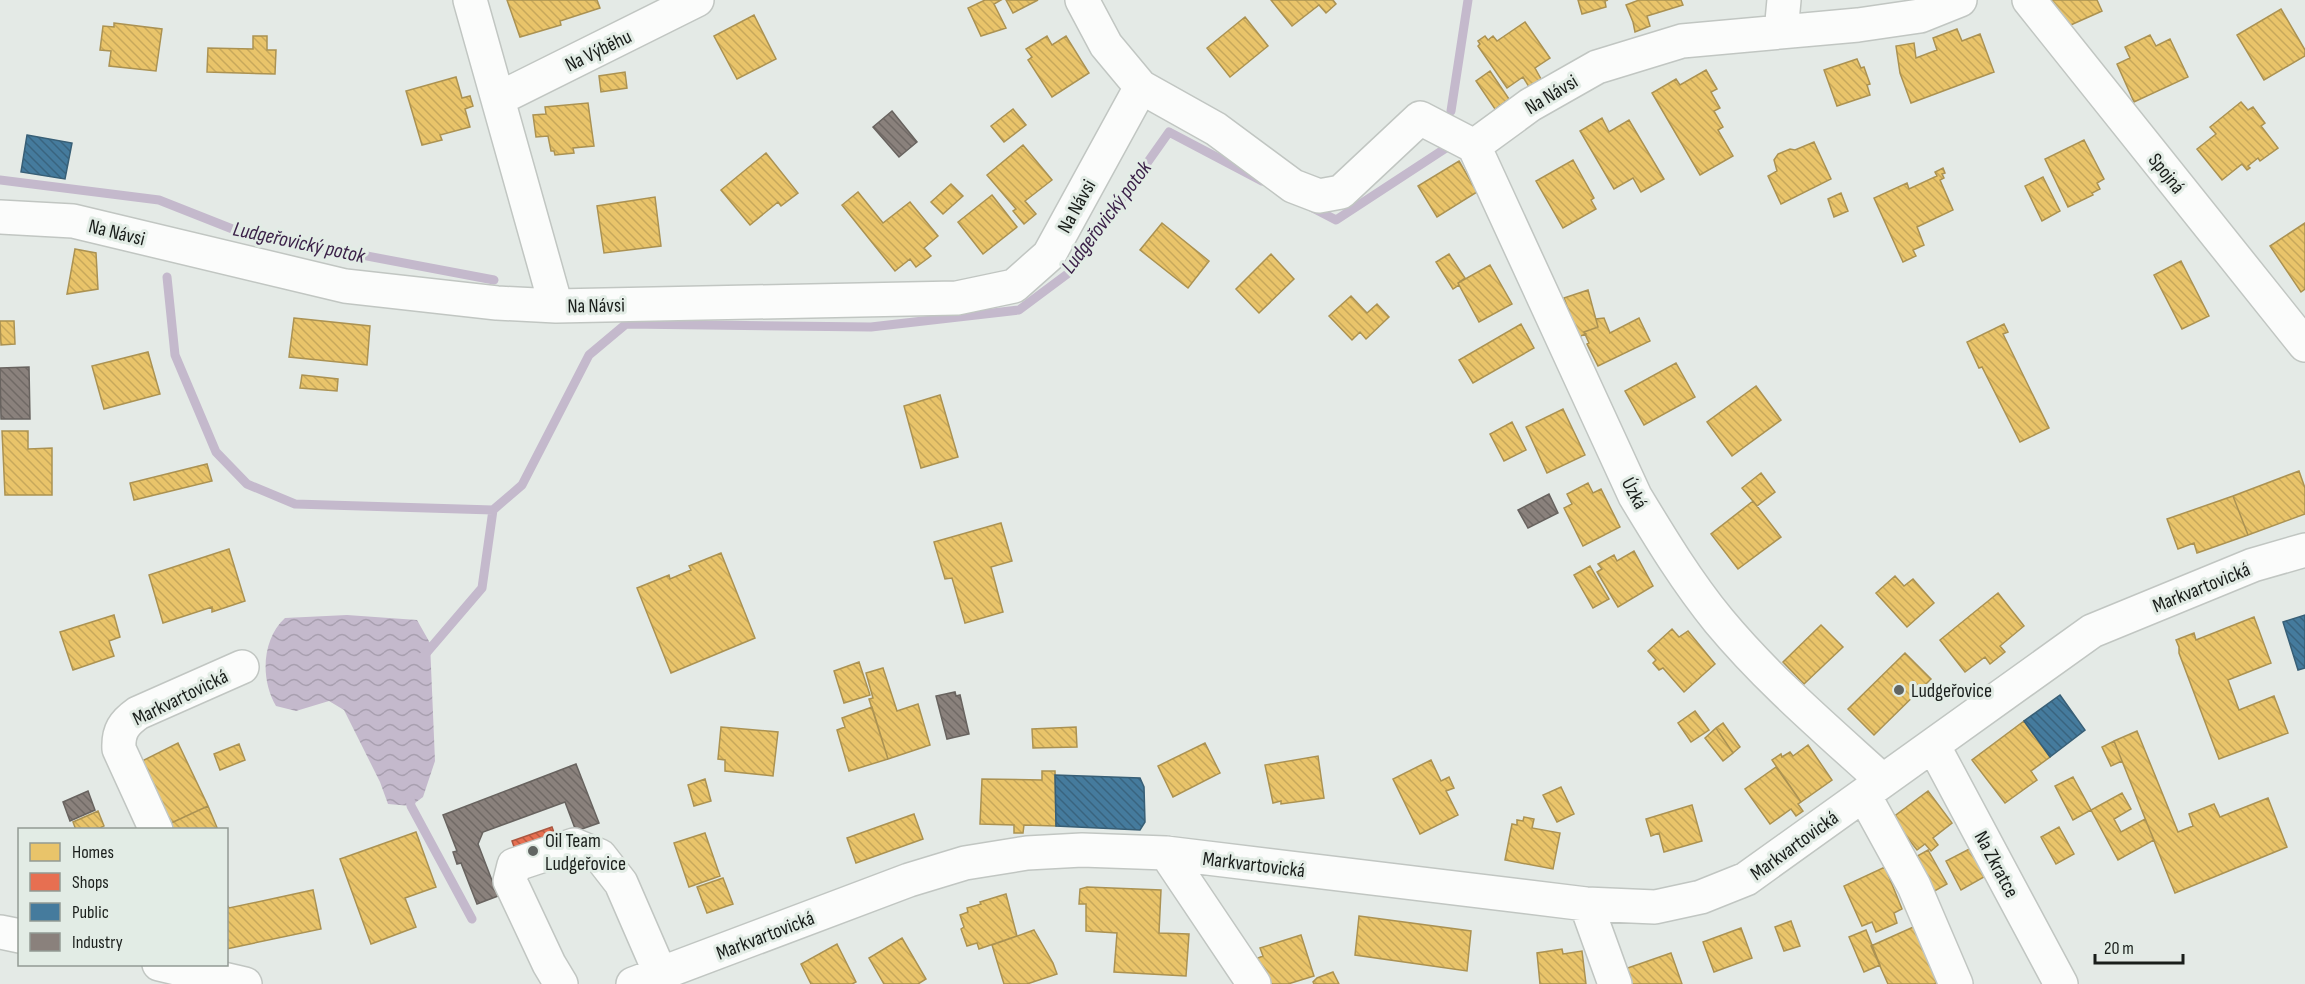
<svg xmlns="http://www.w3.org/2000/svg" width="2305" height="984" font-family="'Sofia Sans Condensed',sans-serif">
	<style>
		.water { fill: url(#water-waves) }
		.homes { fill: url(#homes-back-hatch); stroke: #ab9252; stroke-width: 1.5 }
		.shops { fill: url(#shops-back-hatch); stroke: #aa5741; stroke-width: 1.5 }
		.public { fill: url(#public-back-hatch); stroke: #385f76; stroke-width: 1.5 }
		.industry { fill: url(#industry-back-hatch); stroke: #68635f; stroke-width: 1.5 }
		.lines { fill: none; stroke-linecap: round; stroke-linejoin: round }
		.stream { stroke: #c4b9cc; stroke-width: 9 }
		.minor-casing { stroke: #c1c6c2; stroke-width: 36 }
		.minor { stroke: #fbfcfb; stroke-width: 33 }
		.poi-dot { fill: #616562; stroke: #e2ece5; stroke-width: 2 }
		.labels { text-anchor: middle; stroke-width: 6; stroke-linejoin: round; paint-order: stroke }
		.street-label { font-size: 20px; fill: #1a1e1b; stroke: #e2ece5 }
		.poi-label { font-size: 20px; fill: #1a1e1b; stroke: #e2ece5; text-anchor: start }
		.water-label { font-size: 21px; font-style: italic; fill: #3c2249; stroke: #e2ece5 }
	</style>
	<defs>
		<pattern id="water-waves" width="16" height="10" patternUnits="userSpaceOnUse" patternTransform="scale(1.5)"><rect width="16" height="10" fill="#c4b9cc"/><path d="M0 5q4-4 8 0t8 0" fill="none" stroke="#a89faf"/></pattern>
		<pattern id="homes-back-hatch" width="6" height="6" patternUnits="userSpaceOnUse" patternTransform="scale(1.5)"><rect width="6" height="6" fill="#e9c46a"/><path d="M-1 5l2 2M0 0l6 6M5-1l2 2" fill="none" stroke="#c7a85b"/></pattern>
		<pattern id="shops-back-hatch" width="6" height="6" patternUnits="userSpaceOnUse" patternTransform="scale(1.5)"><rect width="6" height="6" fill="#e76f51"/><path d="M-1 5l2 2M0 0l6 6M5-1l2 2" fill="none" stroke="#ba5b42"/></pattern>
		<pattern id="public-back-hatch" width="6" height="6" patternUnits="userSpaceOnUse" patternTransform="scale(1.5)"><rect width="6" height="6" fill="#457b9d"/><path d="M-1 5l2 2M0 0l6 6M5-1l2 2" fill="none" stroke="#39647f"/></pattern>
		<pattern id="industry-back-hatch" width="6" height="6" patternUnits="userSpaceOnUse" patternTransform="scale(1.5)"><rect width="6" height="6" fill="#8a817c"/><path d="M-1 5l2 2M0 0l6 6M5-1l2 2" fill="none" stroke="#706965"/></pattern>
	</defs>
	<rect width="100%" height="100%" fill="#e4eae6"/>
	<path class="water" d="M347,615L417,620L430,643L435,761L423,797L411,806L388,804L380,782L344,710L329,701L296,711L276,706C260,679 262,639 285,618Z"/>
	<path class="homes" d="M507,0H597L600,8L560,21L561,25L520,37Z
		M985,0H1001L994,4L1006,28L981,36L968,8Z
		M1006,0H1038L1013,13Z
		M1271,0H1333L1336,4L1326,13L1319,5L1292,26Z
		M1578,0H1608L1605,1L1606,7L1582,14Z
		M1681,0L1683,5L1647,16L1650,26L1635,32L1633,22L1626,5L1639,0Z
		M2051,0H2097L2102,11L2064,28Z
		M2281,9L2305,50V56L2264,80L2237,35Z
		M754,15L776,59L737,79L714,36Z
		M1245,17L1268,46L1230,77L1207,48Z
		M1525,22L1550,58L1535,68L1541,79L1529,87L1523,77L1507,88L1478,46L1480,44L1478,41L1485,36L1488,40L1493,36L1497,41Z
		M114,23L162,29L156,71L109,66L111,51L100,50L103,26L114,27Z
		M1957,29L1962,41L1980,34L1994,72L1911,103L1900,73L1896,46L1914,43L1916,58L1937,50L1933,38Z
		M2150,35L2156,46L2170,39L2188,77L2134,102L2117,64L2130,58L2125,47Z
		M253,36H267V50H276L275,74L207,72L208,48L253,49Z
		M1047,36L1052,45L1066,36L1089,73L1052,97L1028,60L1032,57L1026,49Z
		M1857,59L1861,68L1864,67L1870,84L1867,85L1870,95L1837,106L1824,70Z
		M1706,70L1717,89L1711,92L1720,108L1714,111L1723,127L1718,130L1733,156L1700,175L1652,93L1676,79L1680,85Z
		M1490,71L1509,99L1495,109L1476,81Z
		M625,72L627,88L601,92L599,76Z
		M456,77L462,98L470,96L473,106L465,109L470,127L440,135L442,140L422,145L406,91Z
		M2241,102L2248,110L2253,107L2265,123L2261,126L2278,148L2260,161L2258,158L2248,166L2250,168L2247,170L2242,164L2222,180L2197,149L2216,134L2210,127Z
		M588,103L594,146L573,148L574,153L555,155L554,151H551L548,136L536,137L533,115L546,114L545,107Z
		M1013,109L1026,125L1004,142L991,126Z
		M1602,118L1609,132L1629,120L1664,179L1641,192L1633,178L1614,189L1580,131Z
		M2084,140L2104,179L2097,183L2100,189L2092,193L2093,195L2068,207L2045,159Z
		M1814,142L1831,179L1781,204L1768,176L1777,171L1774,160L1778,154L1790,149L1795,150Z
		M1023,145L1052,180L1025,201L1036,214L1024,224L1013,211L1016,209L987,175Z
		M766,153L798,193L781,206L778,202L750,225L721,190Z
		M1573,160L1594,198L1591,200L1596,209L1563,228L1536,181Z
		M1459,161L1477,192L1437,217L1418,186Z
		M1943,168L1945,173L1942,174L1944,178L1940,180L1953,210L1917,227L1924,245L1913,250L1916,256L1903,262L1874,198L1907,183L1909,189L1937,176L1935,172Z
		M2043,177L2060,211L2042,221L2025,186Z
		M951,184L963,196L943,214L931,202Z
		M858,192L883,223L910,202L938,236L924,248L931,256L916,267L910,259L895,271L842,205Z
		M1841,193L1848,211L1834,217L1828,199Z
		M992,195L1017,227L983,254L958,222Z
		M655,197L661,246L604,253L597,206Z
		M1162,223L1209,261L1188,288L1140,250Z
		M2305,223V289L2301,292L2270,246Z
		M75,249L96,253L98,289L67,294Z
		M1271,254L1294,279L1259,313L1236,289Z
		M1449,254L1465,278L1458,283L1459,285L1453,289L1436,262Z
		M2181,261L2209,316L2182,329L2154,275Z
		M1490,265L1512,304L1479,322L1458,283Z
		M1588,290L1598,327L1584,332L1586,334L1578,337L1564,298Z
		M1351,296L1367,313L1377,304L1389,317L1366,339L1360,332L1352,340L1329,316Z
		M294,318L370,326L367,365L289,357Z
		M1604,318L1610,333L1639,318L1650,341L1598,366L1587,344L1589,343L1584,332L1598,327L1596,319Z
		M0,321H14L15,344L1,345Z
		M1521,324L1534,348L1473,383L1459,360Z
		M2004,324L2008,332L2003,334L2049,428L2020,442L1982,367L1979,368L1967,342Z
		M148,352L160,394L104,409L92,366Z
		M1676,363L1695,397L1644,425L1625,391Z
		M302,375L338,379L337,391L300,388Z
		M1756,386L1781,420L1732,456L1707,422Z
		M940,395L958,457L921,468L904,406Z
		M1563,409L1585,455L1547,473L1526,427Z
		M1512,422L1526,450L1504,461L1490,434Z
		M2,431H28V449L52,448V495H5Z
		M207,464L212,481L134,500L130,483Z
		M2299,471L2305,488V514L2248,535L2233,496Z
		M1761,473L1775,492L1757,506L1742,488Z
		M1588,483L1593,493L1601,489L1620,527L1583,546L1564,508L1572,504L1567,494Z
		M2233,496L2248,535L2197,553L2194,543L2178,549L2167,519Z
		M1753,501L1781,537L1738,569L1711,534Z
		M1001,523L1012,561L991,567L1003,612L965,623L952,578L945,579L934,542Z
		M229,549L245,601L212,612V607L163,623L149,575Z
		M1634,551L1653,586L1618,607L1597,572L1602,569L1598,564L1614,555L1617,561Z
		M721,553L755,638L671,673L637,588L669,575L670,579L691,570L689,566Z
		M1590,566L1609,599L1593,608L1574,575Z
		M1895,576L1904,586L1913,579L1934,603L1907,627L1876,593Z
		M1998,593L2024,626L2000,646L2005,652L1990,664L1985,657L1965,672L1940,640Z
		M114,615L120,637L109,641L114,656L73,670L60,632Z
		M2254,617L2271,663L2228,680L2239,710L2274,696L2288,733L2219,759L2179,653V647L2176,640L2194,633L2196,640Z
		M1821,625L1843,647L1804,684L1783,662Z
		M1672,629L1679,637L1688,631L1715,664L1684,692L1663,668L1659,670L1653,663L1656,660L1648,651Z
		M1905,653L1931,679L1874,735L1848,709Z
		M859,662L870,695L844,703L834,671Z
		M883,668L897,711L918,704L930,745L888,759L869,699L873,698L866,673Z
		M872,707L888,759L849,771L837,730L845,727L842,718Z
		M1695,711L1709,730L1691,742L1678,723Z
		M2024,721L2050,757L2031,771L2037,780L2005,803L1972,760Z
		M1723,723L1740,747L1733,753L1716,728Z
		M721,727L778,732L773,776L725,771V760L718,759Z
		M1076,727L1077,747L1033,748L1032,729Z
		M1716,728L1733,753L1723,761L1705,738Z
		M2137,731L2178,832L2193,826L2189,814L2214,804L2220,817L2268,798L2287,847L2175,893L2114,741Z
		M2114,741L2122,761L2111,766L2102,747Z
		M178,743L208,806L169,824L140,762Z
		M1205,743L1220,773L1173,797L1158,766Z
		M239,744L245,760L220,770L214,754Z
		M1808,745L1832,780L1801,802L1772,760L1781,754L1782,757L1790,752L1793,756Z
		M1318,756L1324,798L1281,804V801L1273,803L1265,765Z
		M1431,760L1441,781L1449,777L1454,788L1446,791L1458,815L1420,834L1393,779Z
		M1776,767L1801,802L1798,804L1803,811L1796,816L1791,809L1770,824L1745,789Z
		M1042,771H1055L1056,826L1024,825L1023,833H1014V825L980,824L982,779L1042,780Z
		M2073,777L2091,810L2073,820L2055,786Z
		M705,779L711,801L694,806L688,785Z
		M1561,787L1574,814L1557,822L1543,795Z
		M1928,791L1952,823L1933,838L1938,845L1931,851L1925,844L1917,850L1892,818Z
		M2122,793L2131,809L2114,819L2121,832L2145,819L2154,840L2118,860L2091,810Z
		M1692,805L1702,841L1664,852L1659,833L1651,836L1646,819Z
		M208,806L218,830H171L169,824Z
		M98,811L104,826L96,830H76L73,822Z
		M914,814L923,839L856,863L847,838Z
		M1524,817L1534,819L1532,828L1560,833L1553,869L1505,860L1512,824L1517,825V820L1523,821Z
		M2059,827L2074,854L2056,864L2041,837Z
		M416,832L436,887L405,898L416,927L371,944L340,859Z
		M705,833L720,876L689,887L674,843Z
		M1977,845L1991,873L1961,890L1946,861Z
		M1928,850L1947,884L1931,893L1912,859Z
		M1885,867L1902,909L1894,913L1897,923L1876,932L1872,922L1862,926L1844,886Z
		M723,878L733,904L707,913L697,887Z
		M1087,887L1161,890L1159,933L1189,934L1186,976L1114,972L1117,933L1086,931V904H1079L1080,889Z
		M313,890L321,929L226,949V903L229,908Z
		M1006,894L1017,936L979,949L977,943L967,946L961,929L964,927L960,915L968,912L967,908L981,904L980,902Z
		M1359,916L1471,931L1467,971L1355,955Z
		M1791,921L1800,946L1784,951L1775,927Z
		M1920,924L1943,980L1934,984H1888L1871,946Z
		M1741,928L1752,958L1714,972L1703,942Z
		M1034,930L1053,963L1057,974L1027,984H1004L992,945Z
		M1866,930L1880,965L1864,972L1849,937Z
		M1301,935L1314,976L1288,984H1270L1253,960L1263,956L1260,948Z
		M902,938L926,979L918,984H884L869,958Z
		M837,944L856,982L852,984H811L801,964Z
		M1562,949L1563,954L1582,951L1586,984H1540L1537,953Z
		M1671,953L1682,984H1627L1622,970Z
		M1333,972L1339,984H1314L1313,982L1317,978Z"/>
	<path class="shops" d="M552,827L564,860L524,875L512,841Z"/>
	<path class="public" d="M27,135L72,143L65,179L21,172Z
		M2305,615V668L2298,670L2283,622Z
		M2060,695L2085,730L2050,757L2024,721Z
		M1055,775L1140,778L1144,787L1145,822L1140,830L1056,826Z"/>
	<path class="industry" d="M892,111L917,142L899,157L873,127Z
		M29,367L30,419H1L0,368Z
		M1549,494L1558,513L1528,528L1518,510Z
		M955,692L956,696L960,695L969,734L947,739L936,696Z
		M576,764L599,823L576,831L565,802L483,832L478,844L498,896L477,904L461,863L457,864L453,852L457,851L443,815Z
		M88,791L95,810L70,821L63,802Z"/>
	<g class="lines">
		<path class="stream" d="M1451,111L1468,0
			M0,180L159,200L240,232L494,280
			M1311,207L1336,220L1446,148
			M167,277L175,355L216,452L247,484L295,504L493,510
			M422,658L482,588L493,510L522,485L589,355L626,324L871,327L1019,310L1070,272L1169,132L1262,181
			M410,797L411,806L472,919"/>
		<g class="minor-casing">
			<path id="minor" d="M470,0L556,306
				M1082,0L1106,45L1141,87L1216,129L1293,186L1319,196L1341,192L1420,118L1474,146L1530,105L1597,67L1682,41L1858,25L1920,16L1960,0
				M2029,0L2305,345
				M1781,32L1784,0
				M498,99L697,0
				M1474,146L1635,496C1661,539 1687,582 1719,621C1768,680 1827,730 1883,781
				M0,217L73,221L345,286L497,303L556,306L957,298L1014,286L1049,255L1141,87
				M1933,745L2061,984
				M1864,795L1914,886L1956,984
				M156,830L119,749C118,731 124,723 138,713L242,667
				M1166,853L1254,984
				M1586,904L1615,984
				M0,932L20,936
				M159,964L245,984
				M561,984L549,964L510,881L514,865L574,845L600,856L621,883L661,975
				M633,984L909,880L965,863L1027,853L1082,850L1166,853L1586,904L1655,907L1701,897L1746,879L2092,631L2253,565L2305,550"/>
		</g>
		<use href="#minor" class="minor"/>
	</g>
	<g class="poi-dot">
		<circle cx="1899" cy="690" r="6"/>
		<circle cx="533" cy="851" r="6"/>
	</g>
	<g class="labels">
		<g class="street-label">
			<text transform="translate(598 50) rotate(-26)" y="7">Na Výběhu</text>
			<text transform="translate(1551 94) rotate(-31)" y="7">Na Návsi</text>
			<text transform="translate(2167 173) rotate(51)" y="7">Spojná</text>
			<text transform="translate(1076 206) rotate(-61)" y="7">Na Návsi</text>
			<text transform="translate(117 232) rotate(14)" y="7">Na Návsi</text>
			<text transform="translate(596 305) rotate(-1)" y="7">Na Návsi</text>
			<text transform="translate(1635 493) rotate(62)" y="7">Úzká</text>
			<text transform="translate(2201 587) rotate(-22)" y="7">Markvartovická</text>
			<text transform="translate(180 697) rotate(-26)" y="7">Markvartovická</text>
			<text transform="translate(1794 845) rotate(-36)" y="7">Markvartovická</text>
			<text transform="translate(1254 864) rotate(7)" y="7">Markvartovická</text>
			<text transform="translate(1997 864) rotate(62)" y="7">Na Zkratce</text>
			<text transform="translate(765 935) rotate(-21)" y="7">Markvartovická</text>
		</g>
		<g class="poi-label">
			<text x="1911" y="697">Ludgeřovice</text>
			<text x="545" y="847">Oil Team<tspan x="545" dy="23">Ludgeřovice</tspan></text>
		</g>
		<g class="water-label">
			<text transform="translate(1106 217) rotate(-53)" y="7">Ludgeřovický potok</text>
			<text transform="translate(299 242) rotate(12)" y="7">Ludgeřovický potok</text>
		</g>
	</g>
	<rect x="18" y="828" width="210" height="138" fill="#e2ece5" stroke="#929a94" stroke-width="1.5"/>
	<rect x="30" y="843" width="30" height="18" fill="#e9c46a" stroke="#929a94" stroke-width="1.5"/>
	<text x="72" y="858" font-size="18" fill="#1a1e1b">Homes</text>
	<rect x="30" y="873" width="30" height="18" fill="#e76f51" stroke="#929a94" stroke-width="1.5"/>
	<text x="72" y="888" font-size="18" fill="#1a1e1b">Shops</text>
	<rect x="30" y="903" width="30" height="18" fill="#457b9d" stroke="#929a94" stroke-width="1.5"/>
	<text x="72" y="918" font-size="18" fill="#1a1e1b">Public</text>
	<rect x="30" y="933" width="30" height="18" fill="#8a817c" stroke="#929a94" stroke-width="1.5"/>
	<text x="72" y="948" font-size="18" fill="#1a1e1b">Industry</text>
	<path d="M2095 954v9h88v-9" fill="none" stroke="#1a1e1b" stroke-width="3"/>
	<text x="2104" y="954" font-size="18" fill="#1a1e1b" stroke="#e2ece5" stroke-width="4.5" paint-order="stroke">20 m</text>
</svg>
